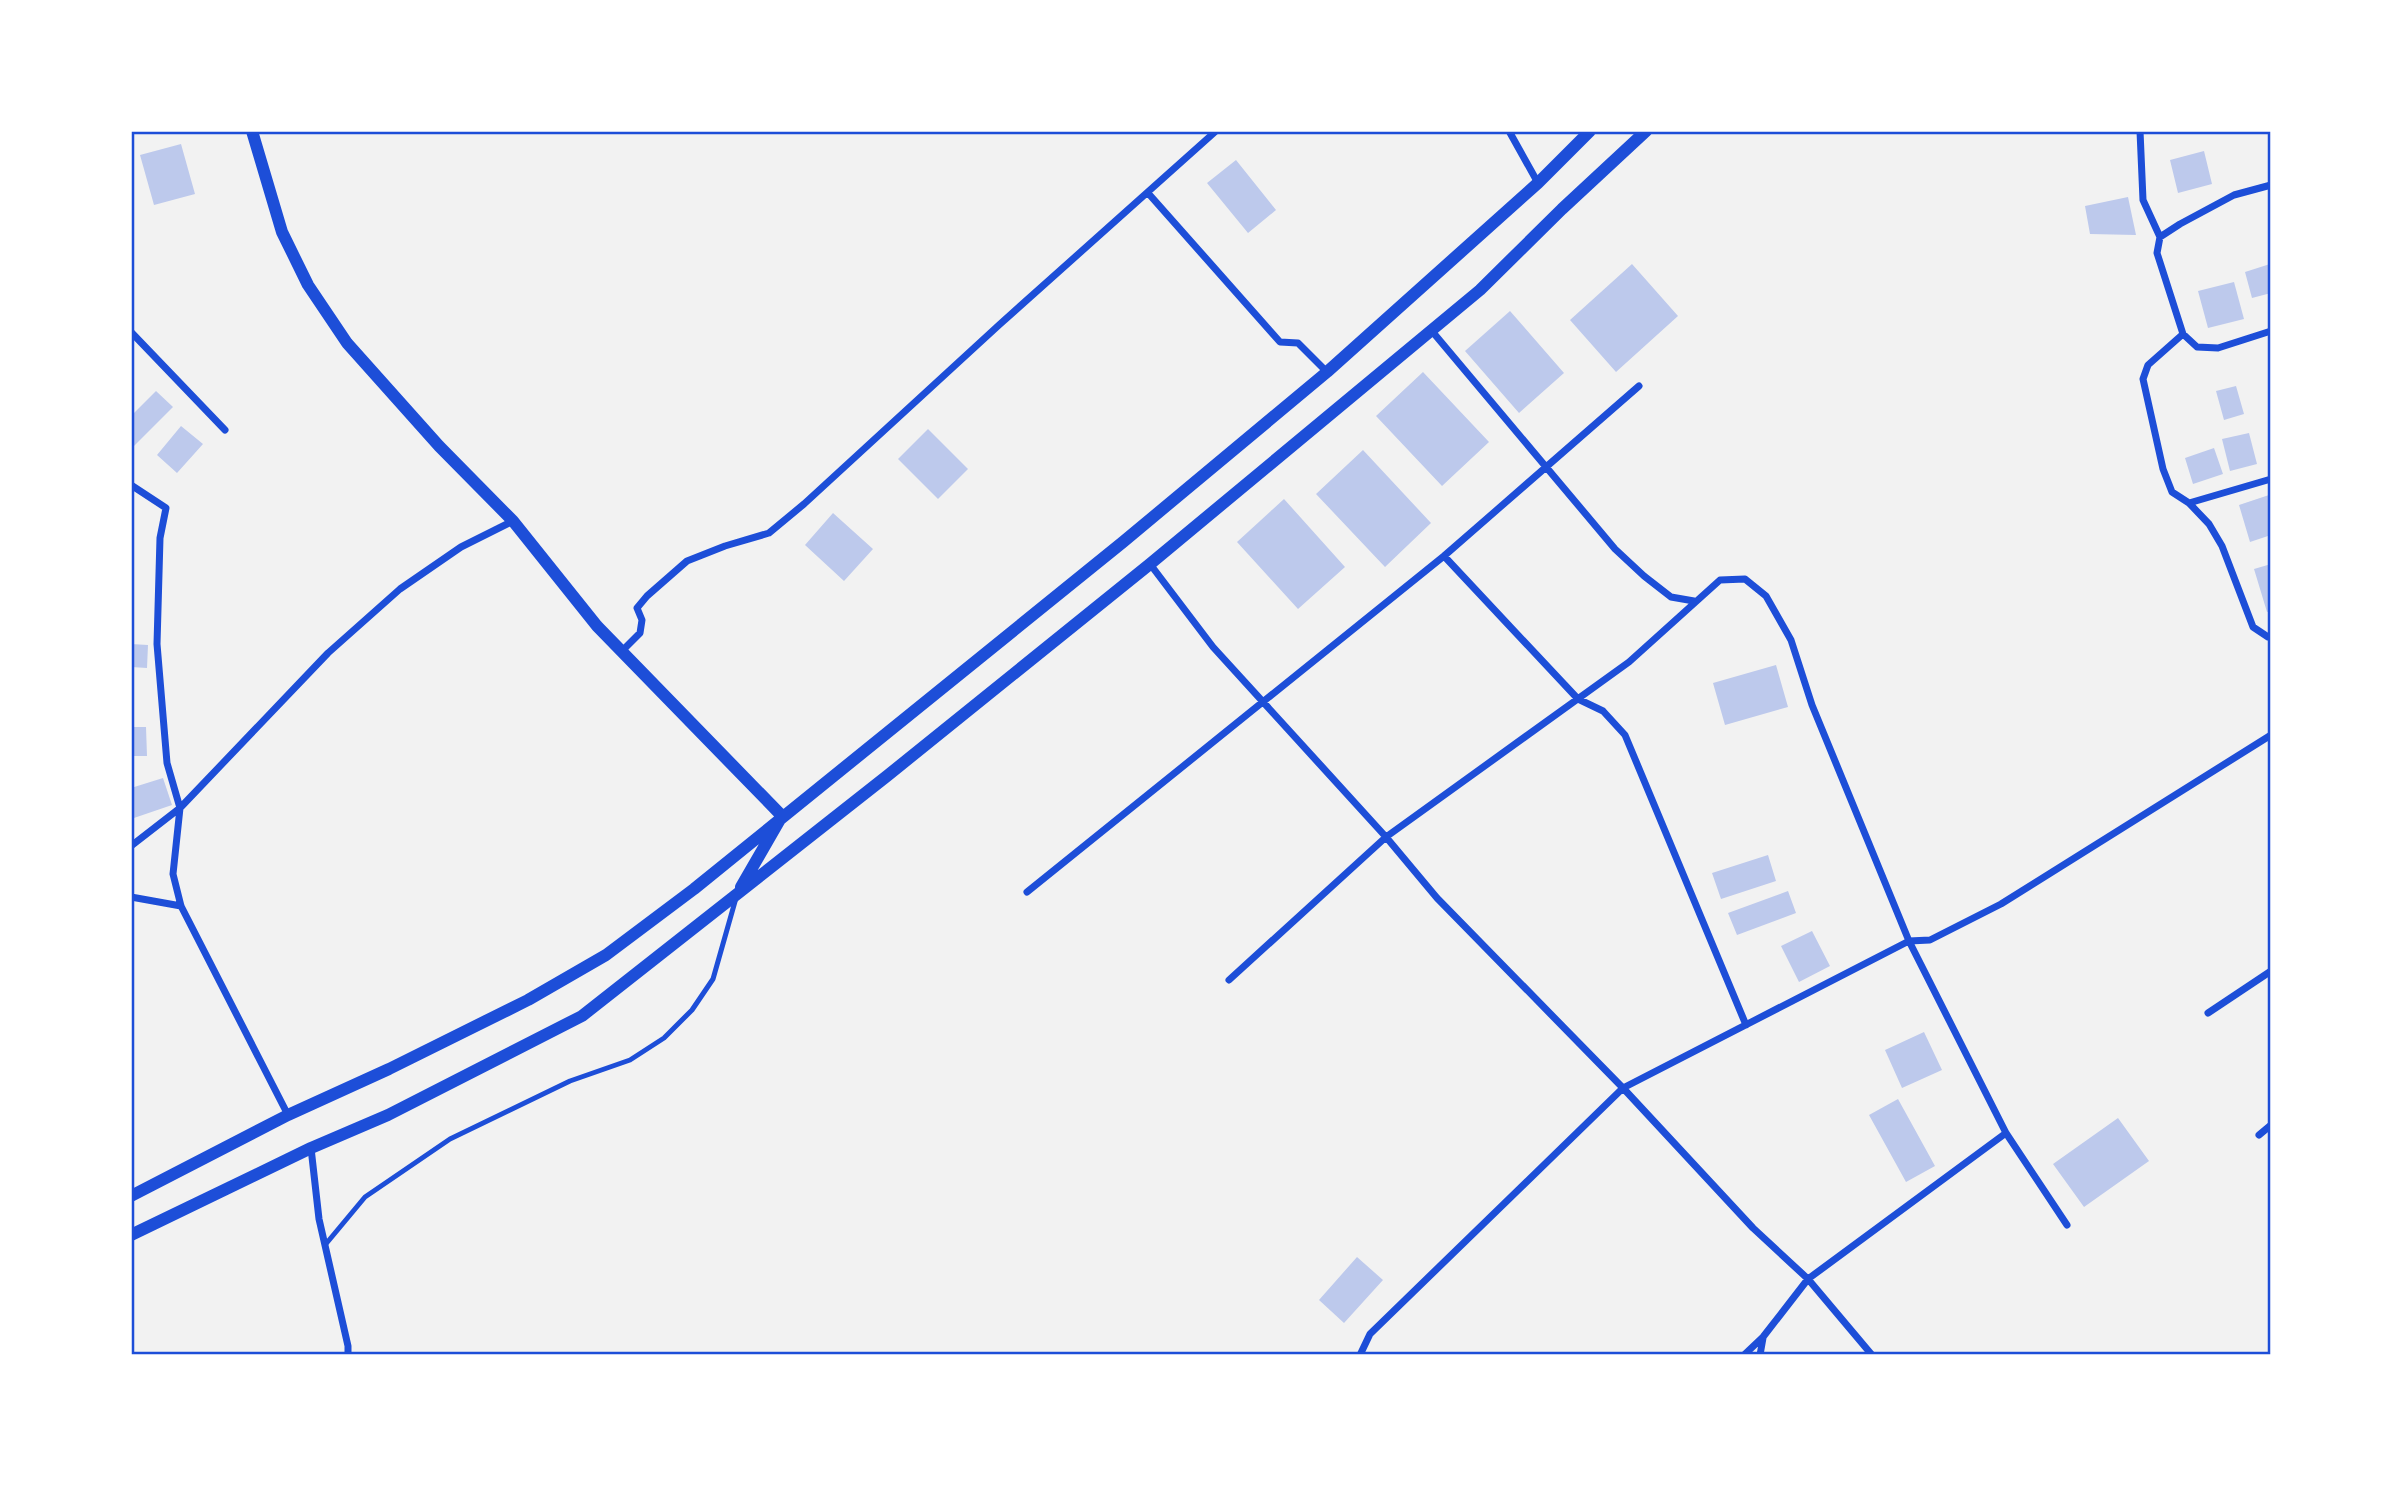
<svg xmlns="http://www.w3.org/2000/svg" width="2402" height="1486" font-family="'Work Sans',sans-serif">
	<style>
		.building { fill: #bdc9ec }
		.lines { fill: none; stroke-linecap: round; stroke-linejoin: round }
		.service { stroke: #1d4ed8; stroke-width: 5 }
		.minor { stroke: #1d4ed8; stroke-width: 7 }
		.tertiary { stroke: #1d4ed8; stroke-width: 12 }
		.neatline { fill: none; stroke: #1d4ed8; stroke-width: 2.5 }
	</style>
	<rect width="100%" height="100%" fill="#f2f2f2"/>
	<path class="building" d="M181,144L195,194L154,205L140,155Z
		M2204,151L2212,184L2178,193L2170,160Z
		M1236,160L1276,210L1248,233L1207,183Z
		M2128,197L2136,235L2090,234L2085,206Z
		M1632,264L1678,316L1616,372L1570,320Z
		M2270,264L2271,293L2252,298L2245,272Z
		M2234,282L2244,319L2208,328L2198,291Z
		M1510,311L1564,373L1519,413L1465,351Z
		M1423,372L1489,442L1442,486L1376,416Z
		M2236,386L2244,414L2224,420L2216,391Z
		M156,391L173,407L134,446L131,444V416Z
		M181,426L203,444L177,473L157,455Z
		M928,429L968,469L938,499L898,459Z
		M2249,433L2257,464L2230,471L2222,439Z
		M2214,448L2223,474L2193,484L2185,458Z
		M1363,450L1431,523L1385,567L1316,494Z
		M2269,495L2271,502V535L2250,542L2239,505Z
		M1284,499L1345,567L1298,609L1237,542Z
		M833,513L873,549L844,581L805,545Z
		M2271,564V611L2267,612L2254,569Z
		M131,644L148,645L147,668L131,667Z
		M1776,665L1788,707L1725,725L1713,683Z
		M131,727H146L147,756H131Z
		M163,778L172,805L131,819V788Z
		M1768,855L1776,881L1721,899L1712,873Z
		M1788,891L1796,913L1737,935L1728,913Z
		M1812,931L1830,966L1799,982L1781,946Z
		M1924,1032L1942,1070L1902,1088L1885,1050Z
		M1898,1099L1935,1166L1906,1182L1869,1115Z
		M2118,1118L2149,1161L2084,1207L2053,1164Z
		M1357,1257L1383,1280L1344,1323L1319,1300Z"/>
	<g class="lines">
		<path class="service" d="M325,1245L365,1197L450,1139L570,1081L630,1060L664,1038L692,1010L713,979L736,898"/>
		<path class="minor" d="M1509,131L1538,183
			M2140,131L2143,200L2160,237
			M2271,185L2234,195L2180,224L2160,237L2157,253L2183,334L2197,347L2218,348L2271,331
			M1148,193L1280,342L1298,343L1327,372
			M1431,330L1615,549L1644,576L1671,597L1694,601
			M131,332L225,430
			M2183,334L2148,365L2143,379L2163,469L2172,492L2189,503
			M2271,479L2189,503L2209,524L2222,546L2253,627L2268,637H2271
			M131,485L166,508L160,538L157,644L167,763L180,808L173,874L181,906L288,1115
			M1444,556L1578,699L1603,711L1625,735L1746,1025
			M1150,564L1213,647L1386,837L1437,898L1623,1088L1753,1228L1808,1279L1872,1355
			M622,651L640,633L642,620L637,608L647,596L687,561L725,546L769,533L804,504L999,325L1216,131
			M131,846L180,808L328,653L400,589L461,547L513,521
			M1027,892L1444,556L1639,386
			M131,897L181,906
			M1229,980L1386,837L1629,662L1720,580L1745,579L1766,596L1791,640L1812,705L1909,941L2006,1133L2067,1225
			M2208,1013L2271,971
			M2259,1135L2271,1125
			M311,1148L319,1219L348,1346V1355
			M1360,1355L1370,1334L1623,1088L1909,941L1930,940L2001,904L2271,735
			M1744,1355L1763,1337L1808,1279L2006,1133
			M1760,1355L1763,1338"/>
		<path class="tertiary" d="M252,131L282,232L308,285L347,343L439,446L513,521L597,626L782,816L741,887
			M131,1196L288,1115L389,1069L528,1000L606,955L694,889L1123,542L1327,372L1538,183L1590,131
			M131,1235L311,1148L388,1115L582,1016L887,776L1150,564L1480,290L1562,209L1646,131"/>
	</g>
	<rect width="2402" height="1486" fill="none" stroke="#ffffff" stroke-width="266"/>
	<rect x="133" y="133" width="2136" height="1220" class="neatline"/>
</svg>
